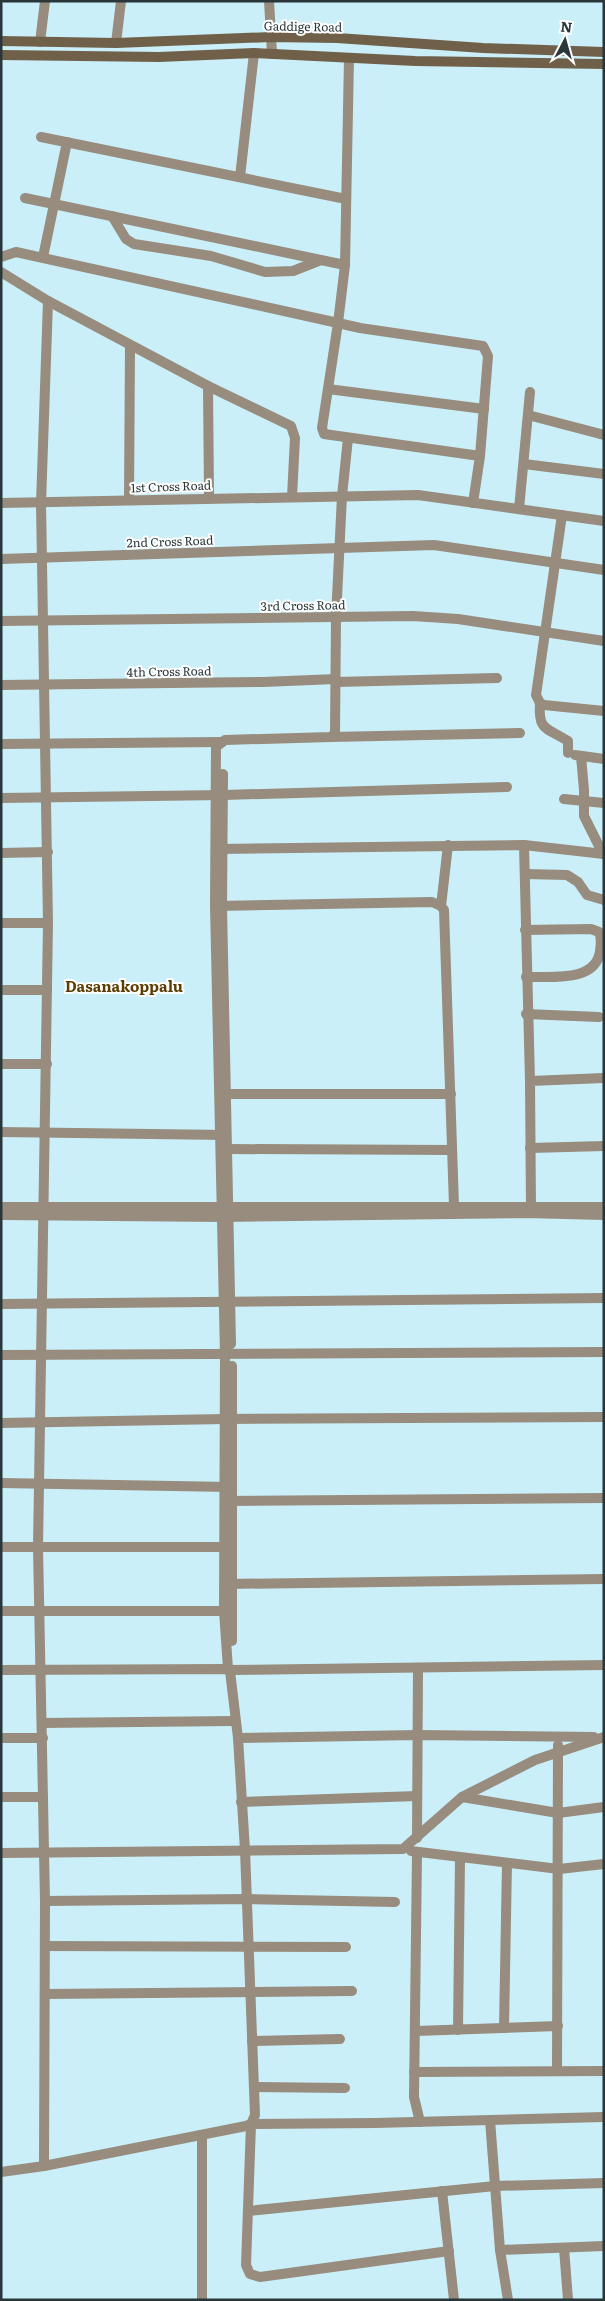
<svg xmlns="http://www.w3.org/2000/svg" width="605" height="2301" viewBox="0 0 605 2301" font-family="Literata,serif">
	<rect width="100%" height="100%" fill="#caeff8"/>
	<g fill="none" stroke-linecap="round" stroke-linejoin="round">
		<g stroke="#978c7d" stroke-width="10">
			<path d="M269,1l3,53"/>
			<path d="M40,42l5,-41"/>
			<path d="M116,43l5,-42"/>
			<path d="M41,137l305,62"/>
			<path d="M240,177l14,-124"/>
			<path d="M25,198l320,67"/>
			<path d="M112,216l14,23 8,5 77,12 54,16 28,-1 28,-11"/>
			<path d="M1,257l15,-5 322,71 7,-58 4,-207"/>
			<path d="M43,257l24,-115"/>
			<path d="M1,272l47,29 160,85 83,40 4,12 -3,59"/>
			<path d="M208,386l1,111"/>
			<path d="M328,389l156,20"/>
			<path d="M528,415l76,20"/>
			<path d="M524,464l80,10"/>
			<path d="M129,500l1,-155"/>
			<path d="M1,503l417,-8 186,26"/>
			<path d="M473,503l7,-47 -156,-22 -2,-6 16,-105 22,5 123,18 5,10 -8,100"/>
			<path d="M519,509l11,-117"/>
			<path d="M562,515l-26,180 4,8 4,2 60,6"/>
			<path d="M1,559l433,-14 170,25"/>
			<path d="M1,621l412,-5 45,3 146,22"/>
			<path d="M336,682l161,-4"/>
			<path d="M1,685l262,-3 73,-3"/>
			<path d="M540,703c-2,28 6,24 28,38v12"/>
			<path d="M331,737l189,-4"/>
			<path d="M1,744l219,-2"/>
			<path d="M575,755l29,4"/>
			<path d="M581,756l3,34v26l19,38"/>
			<path d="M223,774l-1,132 9,438"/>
			<path d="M1,798l223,-3 283,-8"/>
			<path d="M564,799l40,4"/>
			<path d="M524,845l6,236"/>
			<path d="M217,849l307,-4 80,9"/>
			<path d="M1,853l47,-1"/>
			<path d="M525,874l42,1 11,7 9,13 17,5"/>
			<path d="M217,906l215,-4 9,4 3,4 10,296"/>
			<path d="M441,906l7,-61"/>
			<path d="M1,923h47"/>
			<path d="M525,930l66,-1 8,3c3,6 2,12 1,19 -4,32 -50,25 -74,26"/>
			<path d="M1,990h46"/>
			<path d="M526,1014l73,3"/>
			<path d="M1,1064h46"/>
			<path d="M221,1094h230"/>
			<path d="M1,1132l225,3"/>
			<path d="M530,1148l74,-2"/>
			<path d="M227,1149l225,1"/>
			<path d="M1,1207h603"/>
			<path d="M531,1210l-1,-129 74,-3"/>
			<path d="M1,1215l222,2 303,-4 78,2"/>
			<path d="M1,1304l603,-6"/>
			<path d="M1,1355l603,-3"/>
			<path d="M232,1366v275"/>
			<path d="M1,1423l224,-4 379,-2"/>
			<path d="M1,1483l229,4"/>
			<path d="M225,1501l379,-3"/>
			<path d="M1,1547h227"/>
			<path d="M226,1584l378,-5"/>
			<path d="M1,1611h229"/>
			<path d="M228,1669l-4,-58 1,-256 -10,-449 1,-159 9,-7 106,-3 4,-4 1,-115 6,-122 6,-58"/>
			<path d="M229,1670l375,-5"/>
			<path d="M42,1723l192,-2"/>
			<path d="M1,1738h42"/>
			<path d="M238,1738l180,-3 176,2"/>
			<path d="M1,1797h42"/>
			<path d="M462,1797l96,16 46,-6"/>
			<path d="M241,1802l176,-6"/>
			<path d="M417,1838l1,-170"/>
			<path d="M411,1851l148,18 45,-5"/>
			<path d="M1,1853l402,-4 59,-52 73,-37 69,-23"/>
			<path d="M417,1853l-3,244 6,25"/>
			<path d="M45,1901l202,-2 148,3"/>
			<path d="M45,1946l301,1"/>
			<path d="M46,1994l306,-3"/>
			<path d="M504,2028l3,-165"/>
			<path d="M458,2030l2,-172"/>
			<path d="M416,2031l142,-5"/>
			<path d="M252,2041l88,-2"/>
			<path d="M557,2071l1,-326"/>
			<path d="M414,2072l190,-1"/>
			<path d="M254,2087l91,1"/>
			<path d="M490,2120l10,130 8,50"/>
			<path d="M202,2135v165"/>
			<path d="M44,2166l1,-265 -7,-354 10,-624 -7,-420 7,-202"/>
			<path d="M442,2191l12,109"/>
			<path d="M248,2211l247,-25 109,-3"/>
			<path d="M564,2248l4,52"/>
			<path d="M500,2250l104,-4"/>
			<path d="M449,2251l-189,26 -10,-3 -4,-9 5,-141 124,-1 229,-6"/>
		</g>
		<path stroke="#978c7d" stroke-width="10" d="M1,1670l226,-1 3,2 8,67 7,112 10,265 -4,9 -5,2 -202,40 -43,6"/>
		<g stroke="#70604a" stroke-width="10">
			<path d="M1,41l115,2 155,-6 66,1 146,10 121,4"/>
			<path d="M1,55l158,2 95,-4 161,8 189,3"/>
		</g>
	</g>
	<g text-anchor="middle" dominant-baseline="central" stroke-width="4" stroke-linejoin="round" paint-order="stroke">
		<g font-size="12" fill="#29373b" stroke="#fff">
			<text transform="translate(303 26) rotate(1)">Gaddige Road</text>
			<text transform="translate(171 486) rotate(-2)">1st Cross Road</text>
			<text transform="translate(170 541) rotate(-2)">2nd Cross Road</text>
			<text transform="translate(303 605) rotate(-1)">3rd Cross Road</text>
			<text transform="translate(169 671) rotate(-1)">4th Cross Road</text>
		</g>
		<g font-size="15" font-weight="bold" fill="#5b3c01" stroke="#fff">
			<text x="124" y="985">Dasanakoppalu</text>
		</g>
	</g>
	<rect width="605" height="2301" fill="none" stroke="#29373b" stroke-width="5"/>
	<g transform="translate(565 40) rotate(6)" stroke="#ffffff" stroke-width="4" paint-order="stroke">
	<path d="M0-4L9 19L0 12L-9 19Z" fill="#29373b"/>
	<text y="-8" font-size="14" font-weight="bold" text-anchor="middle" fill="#29373b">N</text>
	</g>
</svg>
